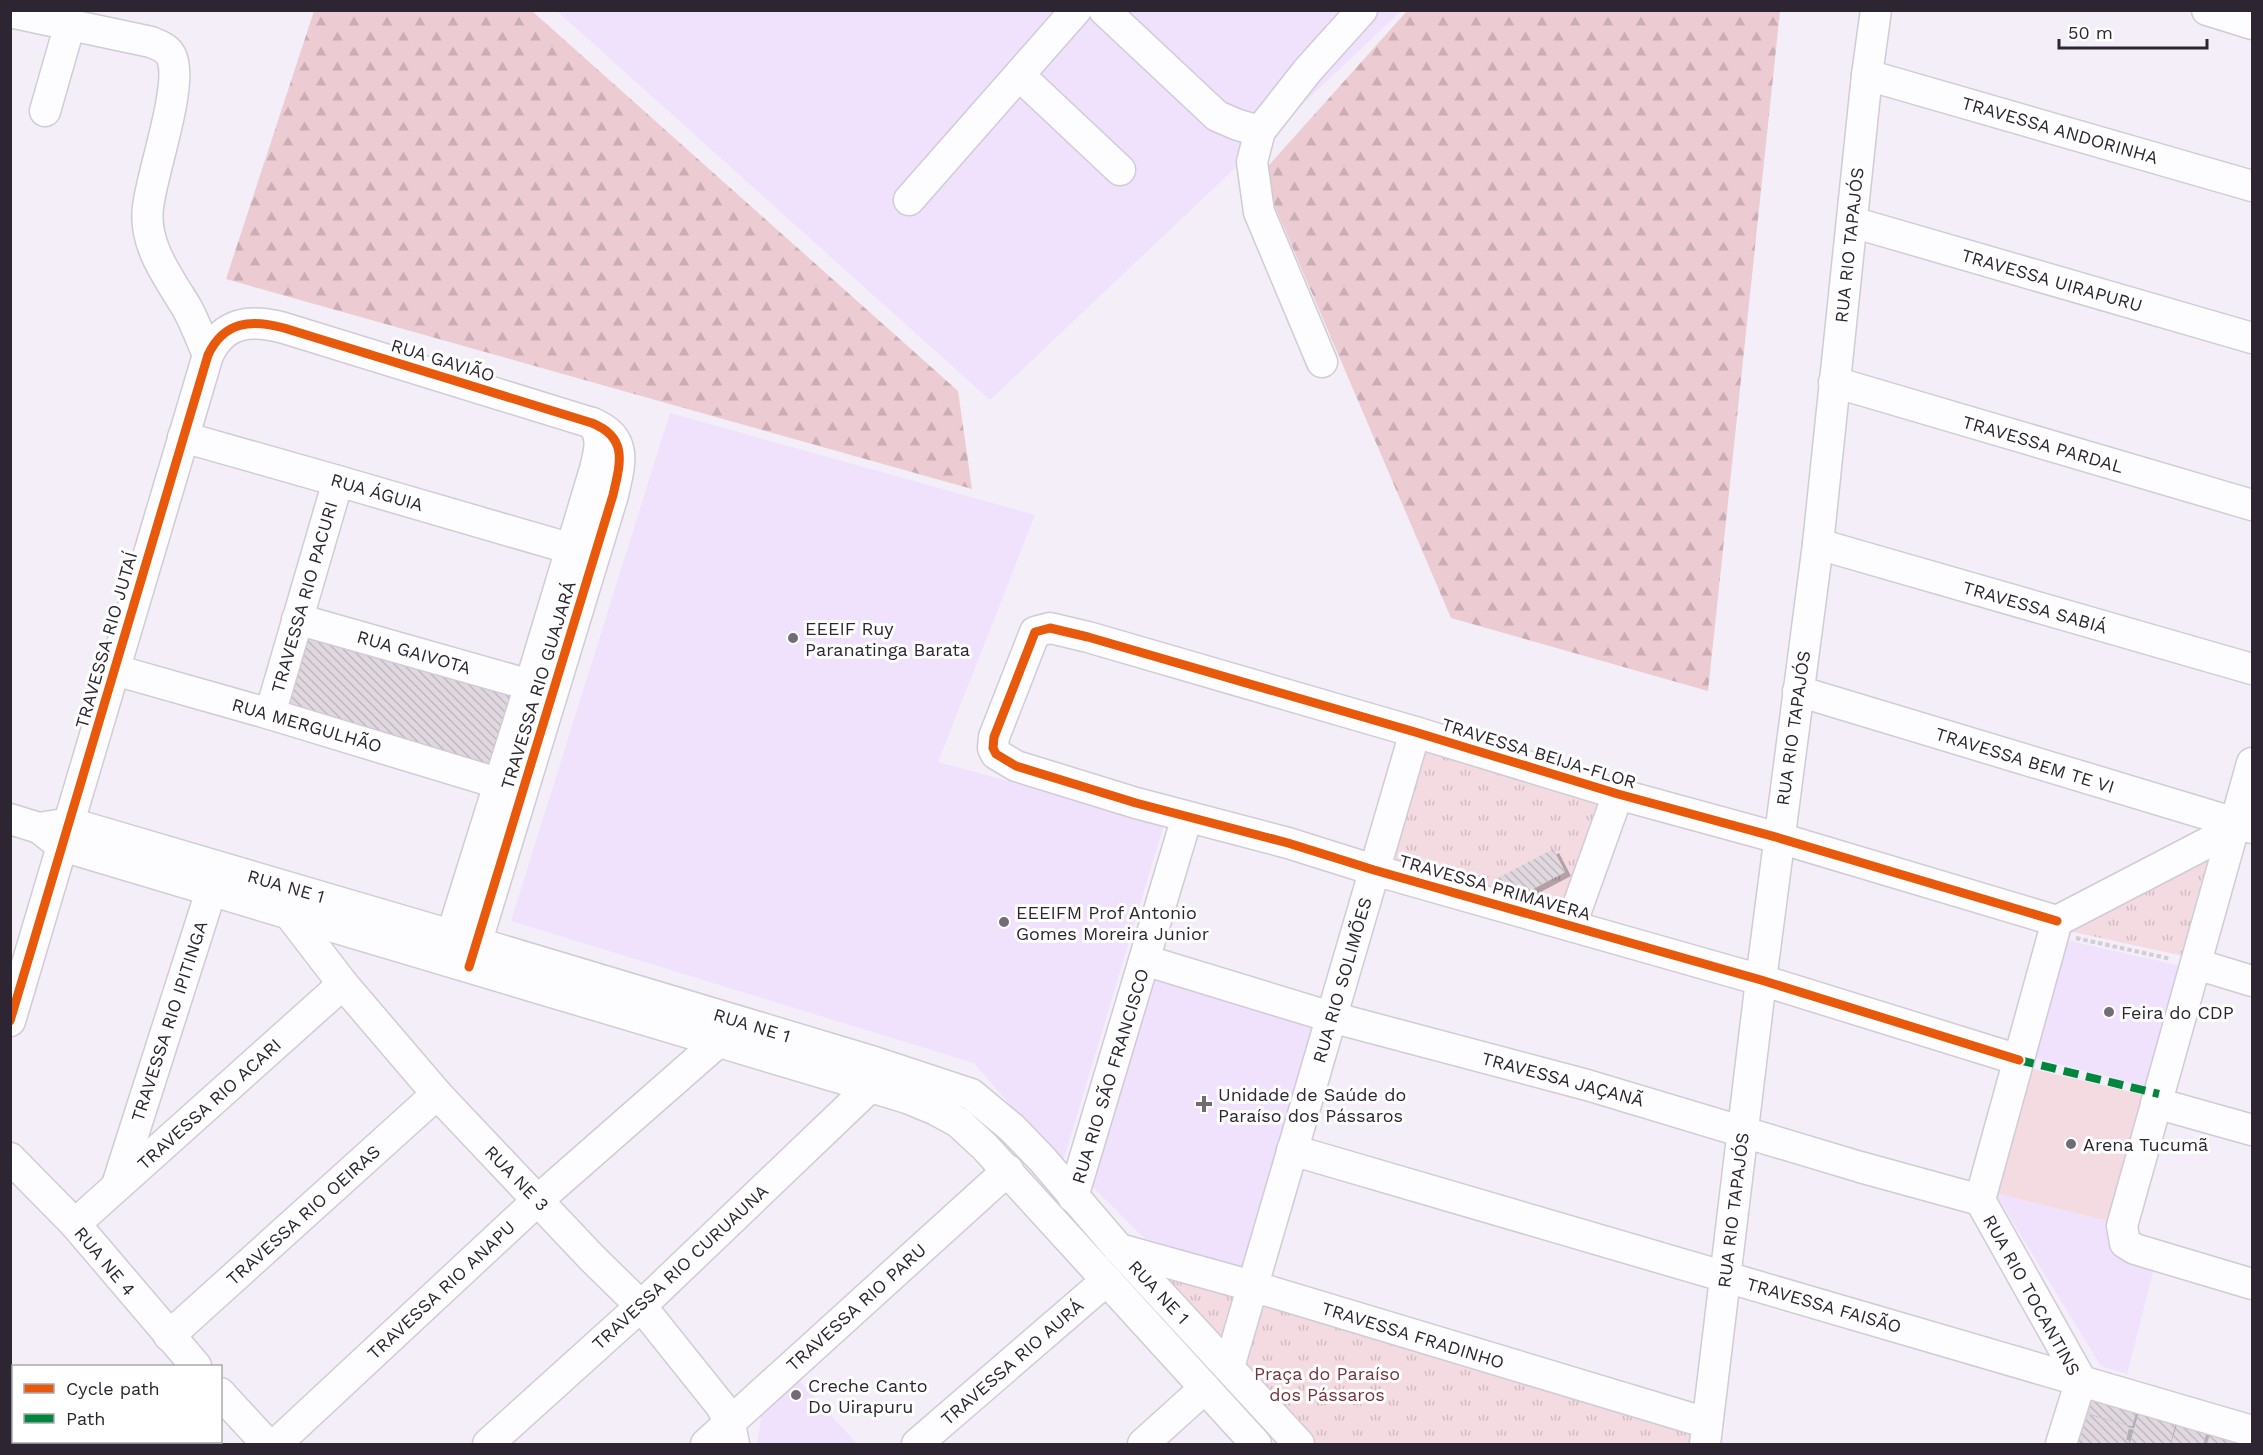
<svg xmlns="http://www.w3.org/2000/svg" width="2263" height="1455" viewBox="0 0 2263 1455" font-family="'Work Sans',sans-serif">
	<defs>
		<pattern id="forest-firs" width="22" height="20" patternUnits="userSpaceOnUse" patternTransform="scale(1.5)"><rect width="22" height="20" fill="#eccbd2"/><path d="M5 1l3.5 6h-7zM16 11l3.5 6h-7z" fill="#cbaeb5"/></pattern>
		<pattern id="park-tufts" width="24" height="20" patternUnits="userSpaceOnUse" patternTransform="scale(1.5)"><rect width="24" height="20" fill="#f4dbe1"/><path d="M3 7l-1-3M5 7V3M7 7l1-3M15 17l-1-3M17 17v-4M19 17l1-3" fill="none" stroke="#d2bcc2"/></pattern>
		<pattern id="building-back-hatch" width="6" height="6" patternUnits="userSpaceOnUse" patternTransform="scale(1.5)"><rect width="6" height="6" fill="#e0d7df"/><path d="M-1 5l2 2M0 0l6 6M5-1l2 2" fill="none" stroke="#c0b8c0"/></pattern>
		<filter id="shadow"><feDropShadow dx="6" dy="4" stdDeviation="0" flood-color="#0004"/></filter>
	</defs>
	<rect width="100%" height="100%" fill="#f3eef8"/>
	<g fill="#f0e1fc">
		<path d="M557,11h844l-411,389z"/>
		<path d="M670,413l365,102 -97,247 226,62 -102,341 -88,-102 -463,-142z"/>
		<path d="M2065,940l121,27 -34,121 -120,-31z"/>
		<path d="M1150,978l166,45 -69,246 -103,-31 -52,-52z"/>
		<path d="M1995,1193l117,29 43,42 -28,110 -26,-8z"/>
		<path d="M797,1378l60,66h-100l5,-31z"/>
	</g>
	<g fill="url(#forest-firs)">
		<path d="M314,11h218l426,380 14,98 -746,-210z"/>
		<path d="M1407,11h373l-72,680 -257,-73 -190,-444z"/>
	</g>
	<g fill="url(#park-tufts)">
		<path d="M1412,732l198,62 -52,135 -185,-55z"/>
		<path d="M2215,851l-27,106 -119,-26z"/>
		<path d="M1143,1265l554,161 -2,18h-398z"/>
	</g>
	<path fill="#f4dbe1" d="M2029,1068l119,28 -36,126 -117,-29z"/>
	<g fill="url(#building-back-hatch)" filter="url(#shadow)">
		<path d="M310,630l211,59 -23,82 -212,-67z"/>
		<path d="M1553,849l12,23 -55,29 -12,-23z"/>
		<path d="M2090,1387l49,14 -7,25 -49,-14z"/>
		<path d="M2141,1406l36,11 -7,27h-40z"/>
		<path d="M2082,1413l47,13 -3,14 3,1 -1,3h-54z"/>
		<path d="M2178,1423l29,7 -4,14h-32z"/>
		<path d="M2211,1433l32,8 -1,3h-35z"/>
	</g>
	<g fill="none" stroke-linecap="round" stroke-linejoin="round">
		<g stroke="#d1cbd6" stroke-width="33">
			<g id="minor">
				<path d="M1104,10l113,106 21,9 22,6"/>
				<path d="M2207,10l45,14"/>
				<path d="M10,12l141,30c9,4 17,6 21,16 11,29 -20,114 -24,149 -5,38 21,71 39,101 8,15 14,31 21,47"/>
				<path d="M1019,75l101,95"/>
				<path d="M1867,75l385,111"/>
				<path d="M45,111l25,-87"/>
				<path d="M909,200l167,-190"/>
				<path d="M1852,222l400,116"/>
				<path d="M1322,362l-63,-150 -7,-50 8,-31 48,-61 54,-60"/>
				<path d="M1834,382l418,123"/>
				<path d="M183,437l155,44 251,73"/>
				<path d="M1818,544l434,125"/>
				<path d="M297,619l233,66"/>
				<path d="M115,670l155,44 247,75"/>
				<path d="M1798,691l454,137"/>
				<path d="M270,714l68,-233"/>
				<path d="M2252,763l-130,463 3,17 10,6 117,35"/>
				<path d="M10,819l29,9 23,18 808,241 37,11 29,12 22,12 27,25 271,297"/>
				<path d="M39,828l31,-5 381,112 417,125 103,34 41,34 30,31 77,90 180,195"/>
				<path d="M290,915l53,69 94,110 155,164 49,48 80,100 9,17 4,21"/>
				<path d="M1571,925l47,-131"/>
				<path d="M446,953l84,-268 65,-216c4,-17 9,-31 -3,-46"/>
				<path d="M1144,960l187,57 256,68 273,82 120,33"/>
				<path d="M2196,964l56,17"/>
				<path d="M10,1021l198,-666c16,-34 43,-36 76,-27l308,95c37,15 28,41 21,72l-144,472"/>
				<path d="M2019,1060l-258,-80 -387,-110 -86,-27 -152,-40 -120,-37 -20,-12 -3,-6 1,-11 41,-105 15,-4 38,9 327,95 203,62 161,44 278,83"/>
				<path d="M2156,1103l96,27"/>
				<path d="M1292,1150l960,281"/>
				<path d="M10,1158l65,66 121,142"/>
				<path d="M117,1185l94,-294"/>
				<path d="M1073,1197l114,-380"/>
				<path d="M75,1224l268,-240"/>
				<path d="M1119,1249l133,37 455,137"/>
				<path d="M169,1336l268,-242"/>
				<path d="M1229,1367l186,-635"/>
				<path d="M220,1393l47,51"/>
				<path d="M276,1444l262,-244 179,-157"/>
				<path d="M488,1444l153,-138 229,-219"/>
				<path d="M706,1444l302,-274"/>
				<path d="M917,1444l190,-164"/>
				<path d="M1143,1444l62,-56"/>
				<path d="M1705,1444l56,-464 57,-436 49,-469 9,-65"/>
				<path d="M2061,1444l20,-64 -101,-180 77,-279 177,-92"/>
			</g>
		</g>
		<path stroke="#d1cdd2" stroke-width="4" stroke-dasharray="4.5 3" stroke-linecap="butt" d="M2076,938l95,21"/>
		<use href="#minor" stroke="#fdfcfe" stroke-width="30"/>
		<path stroke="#00873e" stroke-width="8" stroke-dasharray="15 8" stroke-linecap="butt" d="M2019,1060l140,34"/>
		<g stroke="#fff" stroke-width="13">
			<g id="cycleway">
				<path d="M10,1021l198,-666c16,-34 43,-36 76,-27l308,95c37,15 28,41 21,72l-144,472"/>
				<path d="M2019,1060l-258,-80 -387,-110 -86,-27 -152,-40 -120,-37 -20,-12 -3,-6 1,-11 41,-105 15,-4 38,9 327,95 203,62 161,44 278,83"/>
			</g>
		</g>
		<use href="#cycleway" stroke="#e8590c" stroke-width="9"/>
	</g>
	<g fill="#726c77" stroke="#fff" stroke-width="2">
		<circle cx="793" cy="638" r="6"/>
		<circle cx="1004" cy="922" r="6"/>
		<circle cx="2109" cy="1012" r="6"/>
		<path d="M1201 1095h6v6h6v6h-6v6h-6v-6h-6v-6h6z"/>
		<circle cx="2071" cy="1144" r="6"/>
		<circle cx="796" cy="1395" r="6"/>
	</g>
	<g text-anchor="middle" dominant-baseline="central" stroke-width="6" stroke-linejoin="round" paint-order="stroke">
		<g font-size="18" fill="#2d2632" stroke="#fff">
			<text transform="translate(2060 130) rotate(16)">TRAVESSA ANDORINHA</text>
			<text transform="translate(1849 245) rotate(-84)">RUA RIO TAPAJÓS</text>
			<text transform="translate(2052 280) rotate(16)">TRAVESSA UIRAPURU</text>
			<text transform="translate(443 360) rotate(17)">RUA GAVIÃO</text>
			<text transform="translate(2043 444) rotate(16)">TRAVESSA PARDAL</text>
			<text transform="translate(377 492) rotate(16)">RUA ÁGUIA</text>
			<text transform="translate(304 597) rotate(-74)">TRAVESSA RIO PACURI</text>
			<text transform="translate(2035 607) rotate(16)">TRAVESSA SABIÁ</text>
			<text transform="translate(106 640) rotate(-74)">TRAVESSA RIO JUTAÍ</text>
			<text transform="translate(414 652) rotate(16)">RUA GAIVOTA</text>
			<text transform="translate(538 685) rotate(-73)">TRAVESSA RIO GUAJARÁ</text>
			<text transform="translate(307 725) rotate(16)">RUA MERGULHÃO</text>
			<text transform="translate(1793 728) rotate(-82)">RUA RIO TAPAJÓS</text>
			<text transform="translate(1539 753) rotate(17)">TRAVESSA BEIJA-FLOR</text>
			<text transform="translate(2025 760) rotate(17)">TRAVESSA BEM TE VI</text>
			<text transform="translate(286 886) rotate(16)">RUA NE 1</text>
			<text transform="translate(1495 887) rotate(16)">TRAVESSA PRIMAVERA</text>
			<text transform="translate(1342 980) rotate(-74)">RUA RIO SOLIMÕES</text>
			<text transform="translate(169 1021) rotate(-72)">TRAVESSA RIO IPITINGA</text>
			<text transform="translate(752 1025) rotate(17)">RUA NE 1</text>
			<text transform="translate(1110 1076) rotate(-73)">RUA RIO SÃO FRANCISCO</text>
			<text transform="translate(1563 1079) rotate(15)">TRAVESSA JAÇANÃ</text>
			<text transform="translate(209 1104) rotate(-42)">TRAVESSA RIO ACARI</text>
			<text transform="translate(517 1178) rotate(46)">RUA NE 3</text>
			<text transform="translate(1733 1210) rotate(-83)">RUA RIO TAPAJÓS</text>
			<text transform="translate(303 1215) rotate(-42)">TRAVESSA RIO OEIRAS</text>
			<text transform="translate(105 1261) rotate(50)">RUA NE 4</text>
			<text transform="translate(680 1267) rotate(-43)">TRAVESSA RIO CURUAUNA</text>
			<text transform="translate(441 1290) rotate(-43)">TRAVESSA RIO ANAPU</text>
			<text transform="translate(1159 1292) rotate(47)">RUA NE 1</text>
			<text transform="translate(2032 1295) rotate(61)">RUA RIO TOCANTINS</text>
			<text transform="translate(1824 1305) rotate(16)">TRAVESSA FAISÃO</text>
			<text transform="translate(856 1307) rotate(-42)">TRAVESSA RIO PARU</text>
			<text transform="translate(1413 1335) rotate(17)">TRAVESSA FRADINHO</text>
			<text transform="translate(1012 1362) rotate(-41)">TRAVESSA RIO AURÁ</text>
		</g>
		<g font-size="18" fill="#2d2632" stroke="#fff" text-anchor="start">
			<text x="805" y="628">EEEIF Ruy<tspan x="805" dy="21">Paranatinga Barata</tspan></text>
			<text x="1016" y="912">EEEIFM Prof Antonio<tspan x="1016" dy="21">Gomes Moreira Junior</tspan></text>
			<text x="2121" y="1012">Feira do CDP</text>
			<text x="1218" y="1094">Unidade de Saúde do<tspan x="1218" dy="21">Paraíso dos Pássaros</tspan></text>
			<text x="2083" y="1144">Arena Tucumã</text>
			<text x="808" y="1385">Creche Canto<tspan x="808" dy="21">Do Uirapuru</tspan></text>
		</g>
		<g font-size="18" fill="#77333d" stroke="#fff">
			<text x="1327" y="1373">Praça do Paraíso<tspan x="1327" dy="21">dos Pássaros</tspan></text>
		</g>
	</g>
	<rect width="2263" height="1455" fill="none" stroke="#2d2632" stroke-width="24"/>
	<rect x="12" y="1365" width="210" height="78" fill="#ffffff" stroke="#aba8ad" stroke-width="1.5"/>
	<rect x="24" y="1384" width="30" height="9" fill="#e8590c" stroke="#aba8ad" stroke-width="1.5"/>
	<text x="66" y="1395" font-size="18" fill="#2d2632">Cycle path</text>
	<rect x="24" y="1414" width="30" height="9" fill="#00873e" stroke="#aba8ad" stroke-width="1.5"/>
	<text x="66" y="1425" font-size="18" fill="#2d2632">Path</text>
	<path d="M2059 39v9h148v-9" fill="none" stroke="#2d2632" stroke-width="3"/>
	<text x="2068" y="39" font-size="18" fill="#2d2632" stroke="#ffffff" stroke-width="4.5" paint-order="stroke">50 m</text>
</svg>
